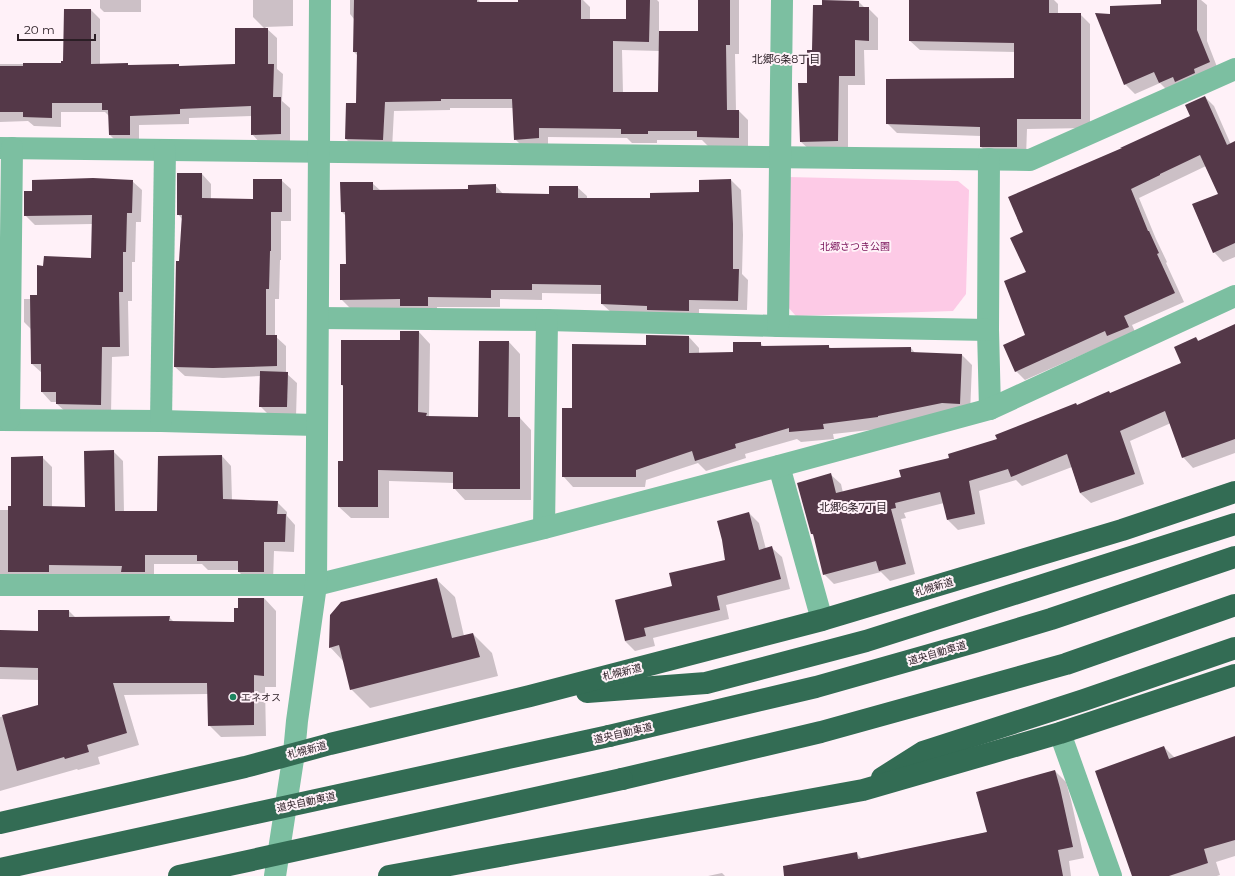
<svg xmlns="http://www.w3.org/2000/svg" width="1235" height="876" viewBox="0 0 1235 876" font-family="Montserrat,'Noto Sans JP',sans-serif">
	<rect width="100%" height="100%" fill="#fff1f8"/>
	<path fill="#fdcae6" d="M788,177l170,4 11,9 -3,104 -13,17 -157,5 -9,-10z"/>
	<g fill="#0003" fill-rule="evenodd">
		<path d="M100,0h41v12h-37l-4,-4z"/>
		<path d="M253,0h40v26l-28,1 12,11v31l6,5 -1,27 8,7v36h-29l-9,-10v-18l-63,2v6l-50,1v19h-20l-9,-9 -1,-19 -4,-4h-44v15l-27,-1 -6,-5 -28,1v-58h62l2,-2 27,-52 9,9v46l29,1 49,-1 3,2 55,-2 29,-36 -12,-12z"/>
		<path d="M350,0h128l3,3h38v-3h64l7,7v13h37v-20h30l2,2v30h40v-32h40v54h-4l1,57h3l9,9v27l-40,-1 -6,-6h-45v3h-25l-5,-5 -79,-1v11l-23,1 -10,-10 -1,-31h-64v2l-56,1 -2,38h-36l-10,-10 1,-35h10l1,-48 -4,-4v-33l-4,-5zM622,50l38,1 -1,42h-36z"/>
		<path d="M910,0h144l4,4v10h22l10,10v104l-63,1 -1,28 -35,-1 -10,-9v-11l-84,-3 -10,-10 128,-44v-27l-95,-2 -10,-9z"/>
		<path d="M1162,0h39l6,5v36l12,31 -50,20 -9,-9 -25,11 -10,-10 -14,-69 51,-10z"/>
		<path d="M859,2l6,6h3l10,10v32h-14l1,35h-17v65l-37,1 -10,-9 12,-91z"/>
		<path d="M1205,97l9,9 21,48v103l-12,5 -9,-10 7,-59 -15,-27 -67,32 17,41 11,23 -1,1 18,39 -52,23 5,11 -24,5 -88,39 -9,-9 11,-36v-63l-2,-40 97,-83 69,-32z"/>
		<path d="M202,174l9,10v16h43l27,-20 10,9v32h-10v39h-1l-1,39h-4v37l11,10v27l11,10 -1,34 -26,-1 -10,-10 1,-30 -38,2 -38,-2 -10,-9 7,-148 -4,-5z"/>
		<path d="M731,180l10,10 2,45 -1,39 6,6 -1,30 -48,-1v12l-87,-8 -10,-9v-10l-60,-1v7l-42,-1v8h-63v9l-86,-7 -10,-10 6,-34 -1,-49 -4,-4 30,-29 9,8 88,-1 26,-5 9,10h46l27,-8 10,9v3h65l48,-6z"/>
		<path d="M132,181l10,9 -1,32h-5l-1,40h-3v39h-4l1,55 -17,1 -1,58 -44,-2 -10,-9v-2h-6l-9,-10v-19l-10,-9 -1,-35 -7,-7v-23h7l7,-3 6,-29 48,-8v-35l-57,1 -10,-10z"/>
		<path d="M1235,325v128l-42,15 -10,-11 -12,-34 -41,18 14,43 -53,19 -11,-10 -8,-26 -50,19 -6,-6 -37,11 6,33 -27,6 -11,-11 -3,-16 -40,10 2,5 -5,1 14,55 -25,7 -9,-9 -47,12 -10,-10 -10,-38 -2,-2 18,-60 11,10 2,9 59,-15 96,-38 78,-36 2,2 33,-12 71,-31 14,-25 3,3z"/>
		<path d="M419,332l11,12 -1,73 50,1 30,-76 11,12v64l11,12v70h-66l-11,-12v-5l-65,-2v37h-38l-12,-11 5,-45v-74l-2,-3 59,-44z"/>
		<path d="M689,337l10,11v6l35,-1 26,-10 3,3h65l4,3 79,-1 4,5 47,2 10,10 -2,49 -82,14 -55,6 1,5 -33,3 -4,-3 -52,15 1,4 -40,13 -8,-8 -52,17 -1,7h-72l-10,-11 10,-67 74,-63z"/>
		<path d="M113,451l10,10 1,51h34l64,-56 9,10 1,34 45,2 10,10v4l8,9 -1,27 -20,-1 -1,31h-24l-10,-10v-2h-31l-6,-6h-48v18l-28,-7 -68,-1v8l-58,2v-74h9l3,-3 30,-50 10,10v40l34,1z"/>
		<path d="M749,513l10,10 7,26 6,-1 10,9 8,32 -64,16 3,14 -76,19 2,8 -20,5 -10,-10 49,-54 52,-26 -3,-21z"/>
		<path d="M436,579l19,18 9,39 9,-2 19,19 6,23 -128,32 -19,-19 -7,-27 -14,-15z"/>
		<path d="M264,598l12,13v76h-11l1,49 -45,1 -12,-12 -1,-31 -84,1 15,50 -41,12 2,7 -22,6 -1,-1 -77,22v-74l39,-11v-26l-39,-1v-48l39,1 30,-21 7,7 93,-1 5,5 61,1z"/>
		<path d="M1235,737v119l-19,6 4,13 -3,1h-84l31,-129 11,11z"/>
		<path d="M1055,771l11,11 5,18 13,58 -15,3 2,15h-284l69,-23 6,6 126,-27z"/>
		<path d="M722,873l3,3h-17z"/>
	</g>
	<g fill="#543848">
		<path d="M354,0h123v2h41v-2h63v19h45v-19h24l-1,42 -36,-1v51h45l1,-61h39v-31h32v45h-4l1,65h12v28l-42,-1v-6h-49v3h-27v-5l-82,-1v10l-25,2 -2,-41h-71v2l-56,1 -2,38 -38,-1 1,-36h10l1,-51h-4z"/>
		<path d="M822,0l37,1v6h10v34l-14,-1v36h-16l-1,65 -38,1 -2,-59h9v-33h5l1,-45h9z"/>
		<path d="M909,0h140v13h32v106h-64v28h-37v-20l-94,-3v-45l128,-1v-35l-105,-2z"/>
		<path d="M1161,0h36v30l13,32 -16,7 1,4 -20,9 -2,-5 -14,6 -5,-11 -30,13 -29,-72 15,1v-8l51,-2z"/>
		<path d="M64,9h27v55l37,-1v2l51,-1v2l56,-2v-36h33v36h6l-1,33h8v37l-30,1v-29l-71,3v5l-50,2v19h-21l-1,-25h-6v-7h-50v15l-29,-1v-5h-23v-46h23v-3h38v-2h2z"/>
		<path d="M1205,96l22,49 8,-4v102l-22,10 -21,-49 26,-10 -18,-39 -40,19v1l-29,14 17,42h1l10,22 -2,1 18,39 -51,23 5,11 -22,9 -2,-5 -90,41 -12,-27 22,-10 -21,-54 22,-9 -16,-34 13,-6 -15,-35 114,-49h-2l70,-32 -5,-11z"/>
		<path d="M177,173h25v25l51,1v-20h29v33h-11v39h-1l-1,38h-3v46h11v31l-64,2 -39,-1 2,-106h3l3,-46h-5z"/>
		<path d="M93,178l40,2 -1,33h-5l-1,39h-3v40h-4l1,55h-18l-1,58 -45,-1v-12h-15v-28h-10l-1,-69h7v-30l6,1 1,-10 47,2 1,-43 -68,1v-25h8v-11z"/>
		<path d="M731,179l2,45v45h6l-1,32 -49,-1v11l-42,-1v-4l-46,-2v-19l-69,-1v6h-41v8l-63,-1v9h-28v-7l-60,1v-36h6l-1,-52h-4l-1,-30h33v8l95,-1v-4l28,-1v9l53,1v-8h29v12h72v-5l49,-1v-12z"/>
		<path d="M1235,324v115l-53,19 -17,-47 -45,20 15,43 -55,19 -13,-39 -56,23 -3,-8 -39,12 6,33 -28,6 -7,-28 -45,11 1,5 -5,1 15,55 -27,7 -3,-10 -53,14 -10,-41h-2l-14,-51 34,-10 5,20 65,-16 -2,-7 50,-12 -1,-4 49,-15 -2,-4 81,-32 1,2 32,-14 1,2 71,-30 -7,-16 22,-10 2,4z"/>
		<path d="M400,331h19l-1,81 9,1 -1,3 52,1 1,-76h30l-1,76h12v72h-67v-17l-75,-2v37h-40v-46h5v-76h-2v-45h59z"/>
		<path d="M646,335l43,1v17l44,-1v-10h28v4l68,-1v3l82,-1v5l51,2 -2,50 -18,-1 -64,13v1l-55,7 1,5 -35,3v-4l-54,16 1,4 -41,13 -3,-10 -56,19v7h-74v-69h10v-64l74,1z"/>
		<path d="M260,371l28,1 -1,35h-28z"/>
		<path d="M114,450l1,61h42l1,-55 64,-1 1,44 55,2 -1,13h9l-1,28h-21v30h-26v-11h-41v-6h-52v17h-24l1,-6 -73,-1v7h-41v-66h3v-49l32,-1v50l42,1 -1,-56z"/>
		<path d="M749,512l10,38 13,-4 9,33 -64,17 3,14 -76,18 2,8 -21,5 -10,-41 57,-14 -3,-13 56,-13 -3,-20 -5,-19z"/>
		<path d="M437,578l15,60 21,-5 7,24 -130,33 -11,-45 -10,3 1,-33 11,-13z"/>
		<path d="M238,598h26v78l-10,-1v50l-46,1 -1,-43h-94l14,50 -40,12 2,7 -24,7 -1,-2 -47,14 -15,-56 36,-10v-37l-38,-1v-37l38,1v-21h31v7l101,-1 -1,5 65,1v-14h4z"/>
		<path d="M1235,736v104l-31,9 4,14 -39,13h-37l-37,-105 69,-25 5,13z"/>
		<path d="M1055,770l5,18 13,59 -15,3 5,26h-279l-1,-10 74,-14 1,7 129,-27 -11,-40z"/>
	</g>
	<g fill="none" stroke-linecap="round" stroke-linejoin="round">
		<g stroke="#7cbfa1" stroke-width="22">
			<path d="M0,148l1030,12 205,-91"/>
			<path d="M989,159l-1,171 2,79"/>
			<path d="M318,318l229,2 231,6 210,4"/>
			<path d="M778,326l4,-326"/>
			<path d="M0,420l161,1 156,4"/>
			<path d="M9,420l3,-272"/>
			<path d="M161,421l4,-271"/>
			<path d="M779,466l43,154"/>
			<path d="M544,528l3,-208"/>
			<path d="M0,585h316l228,-57 235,-62 211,-57 245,-113"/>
			<path d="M1060,733l51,143"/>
			<path d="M275,876l19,-123 3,-32 19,-136 4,-585"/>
		</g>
		<g stroke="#336c54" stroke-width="22">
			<path d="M587,692l119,-9 160,-42 369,-117"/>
			<path d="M609,736l207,-49 159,-45 76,-23 184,-62"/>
			<path d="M882,778l41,-26 161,-52 151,-52"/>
			<path d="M622,779l199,-47 245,-68 169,-59"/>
			<path d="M0,823l245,-56 85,-23 200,-48 292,-76 300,-90 113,-38"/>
			<path d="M389,876l474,-86 197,-57 175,-58"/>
		</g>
		<g stroke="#336c54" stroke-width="22">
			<path d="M0,869l609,-133"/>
			<path d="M179,876l443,-97"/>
		</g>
	</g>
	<circle fill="#1c845f" stroke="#fff1f8" stroke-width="1.5" cx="233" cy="697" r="4"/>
	<g text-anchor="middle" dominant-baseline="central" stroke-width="4" stroke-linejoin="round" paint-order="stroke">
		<g font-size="10" fill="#781158" stroke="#fff1f8">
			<text x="855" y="246">北郷さつき公園</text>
		</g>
		<g font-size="10" fill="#2b1e25" stroke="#fff1f8">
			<text transform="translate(934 587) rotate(-17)">札幌新道</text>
			<text transform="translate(937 653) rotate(-16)">道央自動車道</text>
			<text transform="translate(622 672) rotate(-14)">札幌新道</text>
			<text transform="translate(623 733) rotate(-13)">道央自動車道</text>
			<text transform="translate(307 750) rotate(-15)">札幌新道</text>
			<text transform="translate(306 802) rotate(-12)">道央自動車道</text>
		</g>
		<g font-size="10" fill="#2b1e25" stroke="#fff1f8" text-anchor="start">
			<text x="241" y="697">エネオス</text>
		</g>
		<g font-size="11" fill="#2b1e25" stroke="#fff1f8">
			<text x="786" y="59">北郷6条8丁目</text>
			<text x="853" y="507">北郷6条7丁目</text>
		</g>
	</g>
	<path d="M18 34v6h77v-6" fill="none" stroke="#2b1e25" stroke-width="2"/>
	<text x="24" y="34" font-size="12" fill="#2b1e25" stroke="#fff1f8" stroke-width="3" paint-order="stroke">20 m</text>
</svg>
